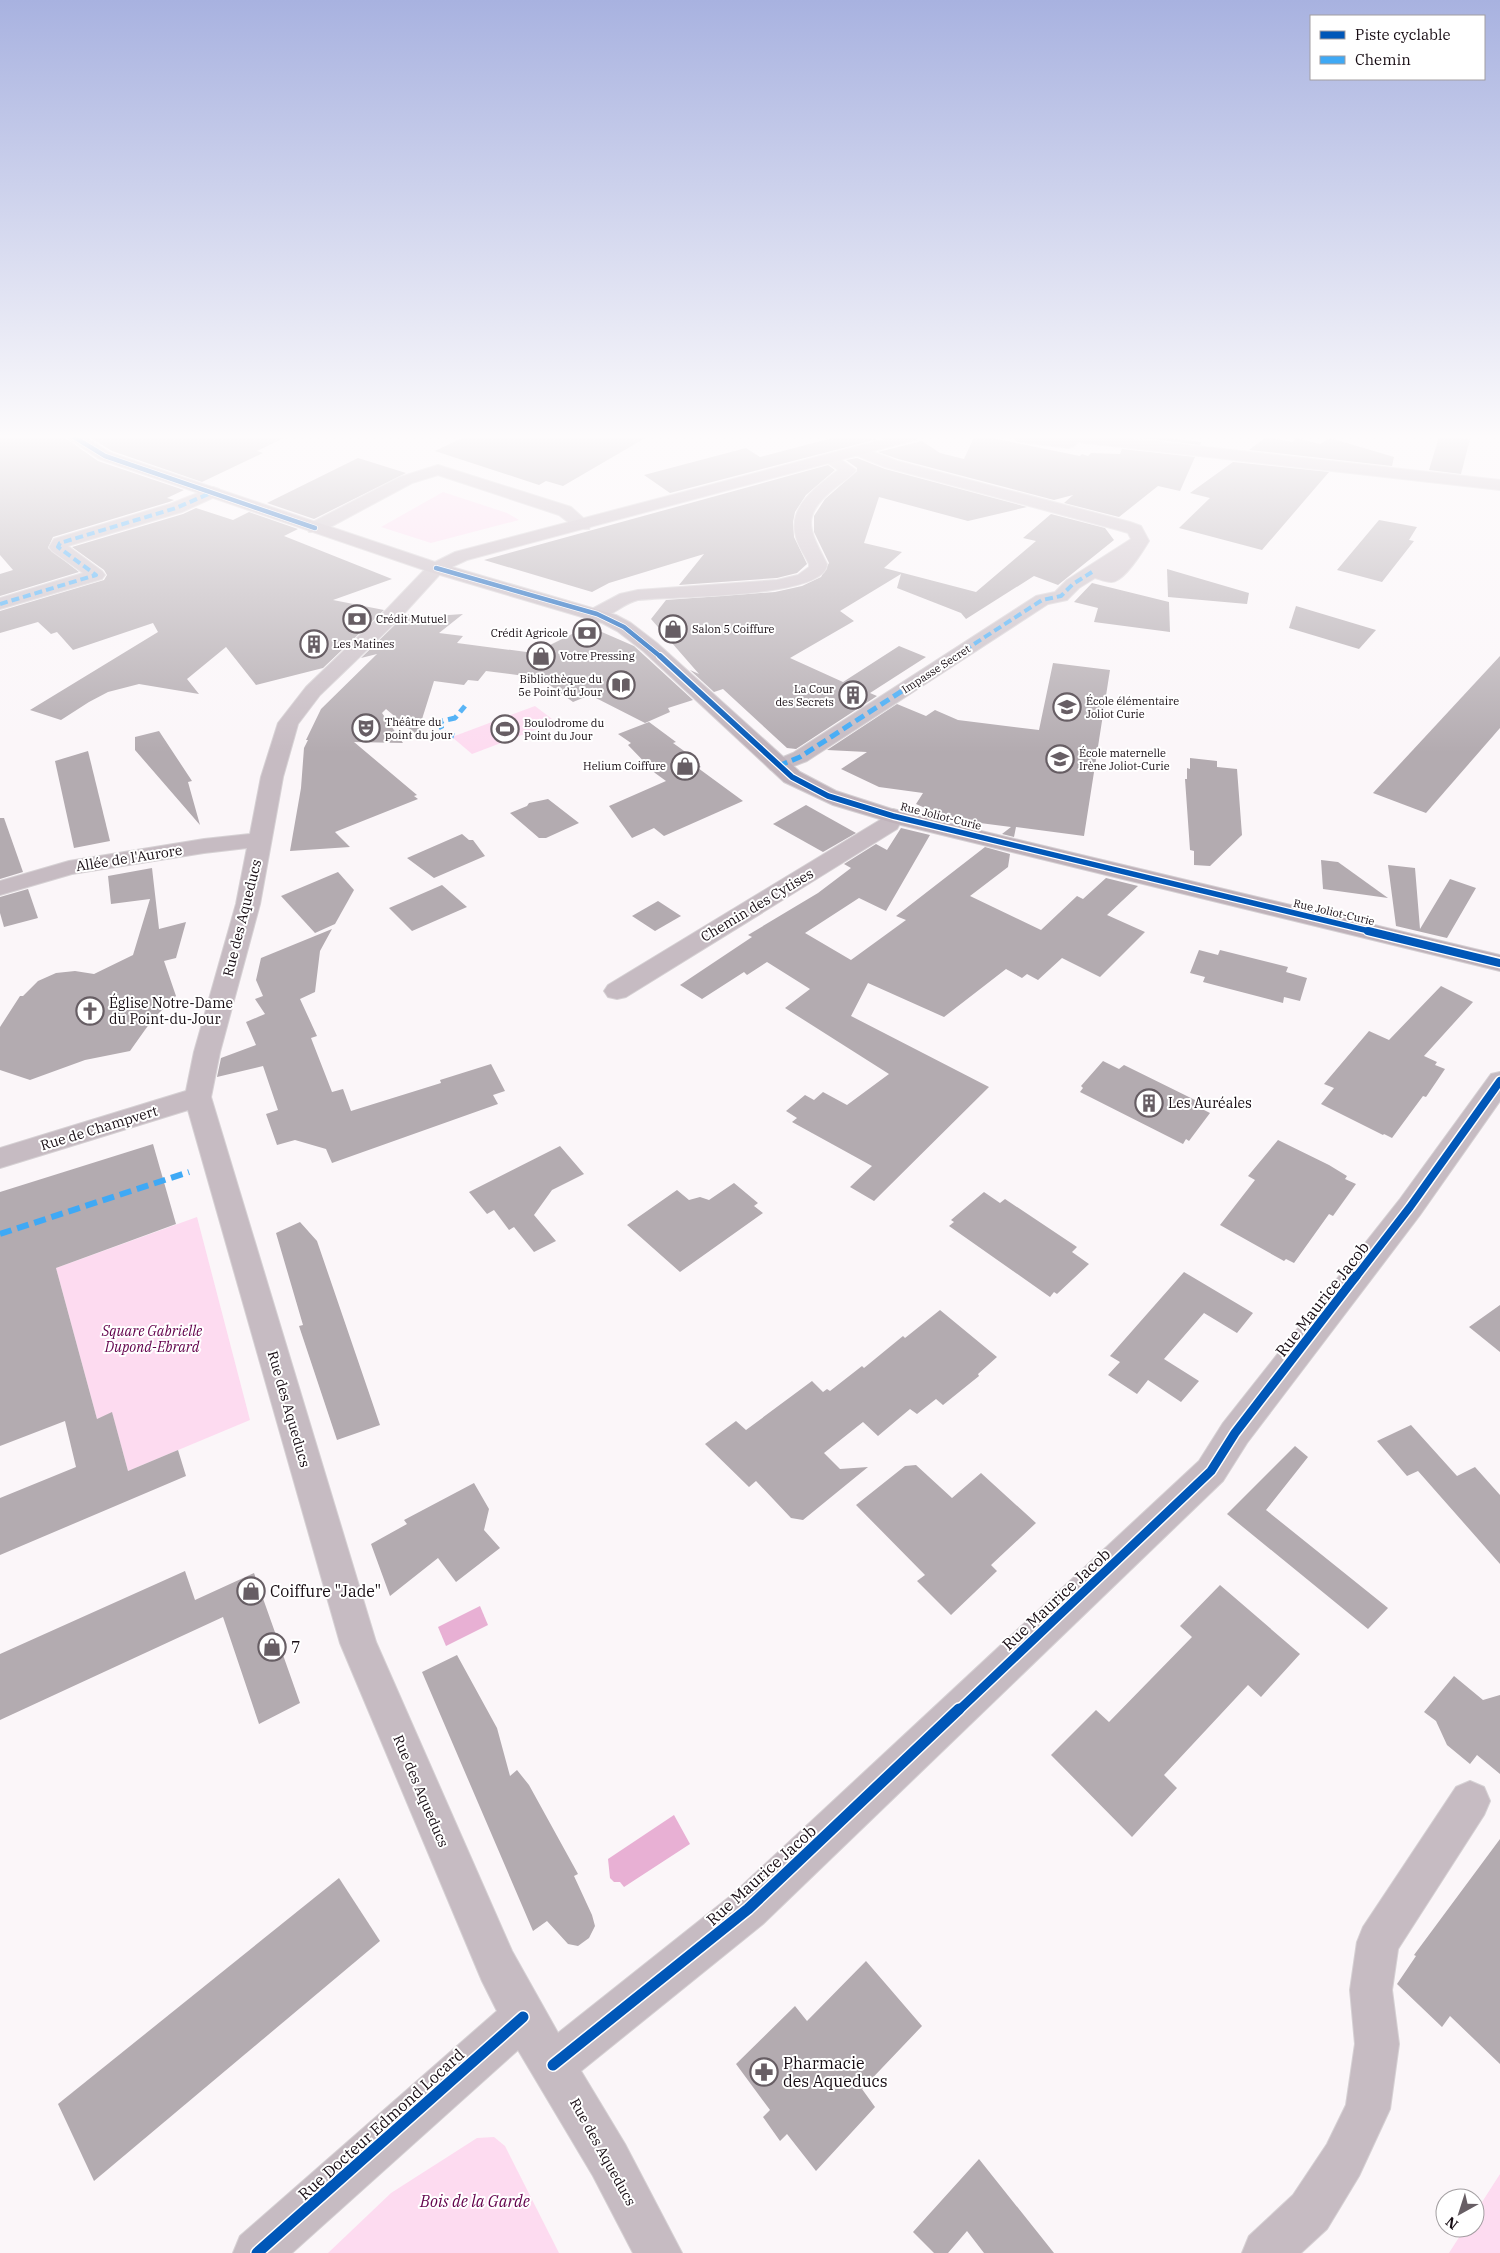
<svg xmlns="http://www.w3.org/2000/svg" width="1500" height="2253" viewBox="0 0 1500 2253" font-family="'IBM Plex Serif',serif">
	<rect width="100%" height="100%" fill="#fbf6f9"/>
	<g fill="#fddbf0">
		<path d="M443,492l64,21 12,7 -88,23 -50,-16z"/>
		<path d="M535,706l21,16 -84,32 -20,-17z"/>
		<path d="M197,1217l53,203 -122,51 -16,-58 -15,6 -41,-151z"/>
		<path d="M494,2137l11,9 54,107h-231l63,-60 86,-55z"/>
		<path d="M1500,2174v79h-51l16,-25h10v-15z"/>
	</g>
	<g fill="#e8b0d4">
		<path d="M480,1606l8,19 -42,21 -8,-19z"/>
		<path d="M674,1815l16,29 -66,43 -4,-5h-6l-4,-4 -2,-19z"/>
	</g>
	<g fill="#b3abb0">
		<path d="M0,437h64l34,24 86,29 -17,8 7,2 -5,2 -116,35 -5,11 31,24 -79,24v-22l13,-4 -13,-15z"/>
		<path d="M89,437h197l-29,14 6,2 -61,29 -90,-31z"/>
		<path d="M464,437h183l-84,49 -17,-5 -7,4 -104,-34z"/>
		<path d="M836,437l42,2 -208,54 -26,-18 102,-27 14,9z"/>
		<path d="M974,437h13l93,19 2,-2 6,2 3,-3 29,1 2,-5 73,8 -15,34 -22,-5 -39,31 -55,-14 9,-8 -19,5 -156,-41 -20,-7 44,-11 18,12 24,6z"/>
		<path d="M1134,437h27l40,5 -1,3z"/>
		<path d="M1266,437l26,5 5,-4 23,6 10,-6 64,19 -2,9 -143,-16z"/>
		<path d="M1439,437l31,2 -9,35 -32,-4z"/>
		<path d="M358,458l48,15 -92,46 -47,-16z"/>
		<path d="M857,458l28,11 142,38 -59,14 -89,-24 -15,46 38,9 -18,16 92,24 60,-51 -13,-3 28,-24 54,14 9,12 -56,45 -24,-9 -68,43 -5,-6 -64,-25 4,-14 -61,37 14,10 -64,37 53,24 56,-36 27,11 -56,36 7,3 -81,53 -9,-1 -64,-59 -9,3 -24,-22 9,4 -48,-55 15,-19 109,-8 27,-6 19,-9 8,-14 -15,-31v-16l11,-17 32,-28v-3l-11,-8z"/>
		<path d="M1233,462l96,10 -67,78 -83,-22 31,-30 -20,-5z"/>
		<path d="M828,465l7,5 -29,25 -11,17 -2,10 1,15 13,27 -10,9 -20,5 -98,7 25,-31 -95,29 -17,9 -108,-32z"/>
		<path d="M196,508l37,12 16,-8 49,17 -14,7 108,43 -59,21 51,10 -61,58 -67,17 -30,-38 -39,32 12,15 -60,-10 -31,8 -19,10 -28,18 -31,-10 128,-78 -5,-9 -80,27 -16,-18 -6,2 -13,-12 -38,11v-22l104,-31 3,-5 -3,-5 -32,-23 111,-33z"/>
		<path d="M1379,520l38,7 -8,13 5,1 -32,41 -45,-12z"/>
		<path d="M1167,569l82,24 -2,11 -79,-7z"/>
		<path d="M1092,583l77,19 1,30 -76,-10 4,-14 -24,-6z"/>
		<path d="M1296,606l80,24 -17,19 -70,-21z"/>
		<path d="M406,614l14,3 43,-3 -24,19 24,3 -6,7 77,10 54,-27 46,20 59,54 -25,8 2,4 -25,11 -55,-28 -17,7 -33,-24 -54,-7 -8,10 -10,-1 -4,5 -30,-4 -17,54 -31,-26 -4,4 21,30 -49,-1 63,53 -3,1 4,3 -83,33 15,15 -60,4 11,-63 3,-40 4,-8h-2l15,-31 56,-55 -16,4z"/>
		<path d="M1500,656v72l-74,85 -53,-20z"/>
		<path d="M1053,663l57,7 -26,166 -68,-9 -2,10 -12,-3 9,-7 -62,-8 -33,-15 7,-11 -44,-6 -38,-18 26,-17 -40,-2 70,-46 29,12 9,-6 23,10 81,10z"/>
		<path d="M649,722l27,20 -3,1 25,18 -3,1 6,5 -3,1 45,33 -79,35 -10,-8 -22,10 -23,-32 57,-25 -11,-8 -27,-28 3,-2 -13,-9z"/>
		<path d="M159,731l33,50 -4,1 12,43 -65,-75v-13z"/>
		<path d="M88,751l22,90 -36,7 -19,-87z"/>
		<path d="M1190,758l27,3v6l20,2 5,66 -32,31 -16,-1v-14l-4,-1 -5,-71h2v-11l3,1z"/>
		<path d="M548,799l31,24 -33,15h-7l-29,-25 17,-7 2,-3z"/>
		<path d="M806,805l50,28 -33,19 -50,-28z"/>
		<path d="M0,818h4l19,54 -23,7z"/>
		<path d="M901,828l29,7 -44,76 -27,-13 -54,35 46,27 55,-40 -10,-4 89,-69 25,7 -2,13 -38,29 71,34 36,-34 6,3 23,-21 32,8 -31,29 38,17 -45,45 -38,-19 -24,22 -11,-6 -5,4 -16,-9 -62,48 -76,-34 -17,33 138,71 -115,114 -24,-14 22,-21 -80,-44 5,-4 -11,-7 19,-16 9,5 9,-8 24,13 42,-31 -104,-66 25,-19 -43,-27 -20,13 -3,-3 -42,27 -22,-14 72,-48 -4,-2 70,-42 33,-25 -7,-4 32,-20 11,6z"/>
		<path d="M462,834l7,6h4l12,16 -51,22 -27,-20z"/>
		<path d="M1321,860l17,2 50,36 -65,-9z"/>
		<path d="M1388,865l27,3 5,61 30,-50 26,9 -29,50 -51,-12z"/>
		<path d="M152,868l7,61 27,-7 -10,36 -12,3 12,35 -24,24 -22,31 -45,9 -55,20 -30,-10v-43l20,-31h3l15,-15 18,-8 19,-2 19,3 39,-19 17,-56 -39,5 -3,-28z"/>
		<path d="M338,872l16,18 -19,34 -20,9 -34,-37z"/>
		<path d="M442,885l25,22 -55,24 -23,-23z"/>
		<path d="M28,889l10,29 -34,9 -4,-14v-16z"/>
		<path d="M658,901l23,15 -26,15 -23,-15z"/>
		<path d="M332,929l-12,22 -5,41 -15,7 17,37 -6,2 21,54 11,-3 8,22 90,-28 -1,-3 51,-16 14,27 -12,4 5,9 -166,59 -6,-14 -31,-9 -18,5 -11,-31 12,-4 -15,-44 -46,11 4,-19 35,-13 -10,-23 19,-8 -10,-15 8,-3 -7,-16 5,-22z"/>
		<path d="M1199,950l19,5 2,-5 68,17 -2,5 21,6 -7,23 -16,-4 -1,6 -80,-21 2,-5 -15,-4z"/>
		<path d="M1441,986l32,16 -49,54 13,6 -2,3 10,4 -19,28 -3,-1 -31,42 -8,-4 -1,1 -62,-31 13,-16 -10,-4 45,-53 20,9z"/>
		<path d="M1103,1061l16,8 5,-4 73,36 -3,4 16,8 -21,28 -3,-2 -3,5 -103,-52 3,-4 -2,-2z"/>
		<path d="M1278,1140l51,25 18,11 -2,3 11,5 -23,32 -4,-2 -35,49 -8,-4 -2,2 -64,-36 35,-45 -7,-4z"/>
		<path d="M153,1144l23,80 -120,44 41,151 15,-7 16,59 50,-21 8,26 -186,79v-57l76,-31 -11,-46 -65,25v-254z"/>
		<path d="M560,1146l24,28 -32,16 -18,25 22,26 -22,11 -20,-25 -5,3 -15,-20 -7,4 -18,-22z"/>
		<path d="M734,1183l24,20 -4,3 9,7 -83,59 -53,-47 50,-35 12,10 11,-3 9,3z"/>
		<path d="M984,1192l16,11 5,-4 72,48 -5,5 17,12 -32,30 -3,-2 -4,5 -101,-71 5,-4 -3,-2z"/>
		<path d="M300,1222l17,19 63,184 -43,15 -38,-114 4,-1 -27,-92z"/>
		<path d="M1184,1272l69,41 -16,20 -33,-20 -40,46 35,22 -18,21 -33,-22 -11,14 -29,-19 12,-13 -10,-6z"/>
		<path d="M1500,1305v47l-31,-25z"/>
		<path d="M940,1310l57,47 -19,17 1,2 -36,29 -7,-6 -19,15 -7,-5 -32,27 -15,-14 -39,31 16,16 28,-2 -65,53 -12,-2 -35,-37 -7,6 -44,-43 31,-23 10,9 66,-49 11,11 4,-3 3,2 32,-25 2,2 39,-32 2,2z"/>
		<path d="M1411,1425l46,51 18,-9 25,28v69l-82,-93 -11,5 -30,-35z"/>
		<path d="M1295,1446l13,11 -42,53 122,98 -20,21 -141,-115z"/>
		<path d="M916,1465l36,33 29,-25 55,50 -45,42 6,6 -46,44 -34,-34 8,-6 -69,-70 49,-39z"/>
		<path d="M474,1483l15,26 -5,21 16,18 -44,34 -18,-24 -48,38 -19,-52 36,-20 -3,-4z"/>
		<path d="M185,1571l10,29 59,-27 46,130 -41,21 -36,-107 -223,103v-66z"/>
		<path d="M1220,1585l80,69 -39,43 -13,-12 -84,90 13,13 -45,49 -81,-82 45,-45 13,12 83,-85 -12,-11z"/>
		<path d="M457,1655l40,73 13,48 7,-6 12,15 49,89 -4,2 18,39 3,11 -6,12 -11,8 -10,-2 -21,-23 -14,10 -111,-259z"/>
		<path d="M1454,1676l29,24 17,-5v79l-23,-19 -7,9 -23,-19 -11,-24 -12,-9z"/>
		<path d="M1500,1839v225l-50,-48 -8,11 -45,-43 19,-28 -2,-1z"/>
		<path d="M339,1878l41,63 -286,240 -36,-77z"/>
		<path d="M866,1961l56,65 -60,63 13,18 -59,64 -29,-37 -7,7 -17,-24 7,-7 -34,-46 59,-58 12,15z"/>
		<path d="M979,2159l75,94h-70l-17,-22 -19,22h-14l-21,-21z"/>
	</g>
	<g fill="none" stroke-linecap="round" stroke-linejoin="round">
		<g stroke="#d6d1d4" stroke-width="2">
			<g id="minor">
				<path d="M1013,437h103l384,43v10l-423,-48 -3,4 -5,2 -48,-6 -5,-2z"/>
				<path d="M858,446l39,15 233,61 11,4 8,15c-6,10 -26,42 -38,41 -5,0 -12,-3 -16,-4l-16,10 -12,12 -19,4 -241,157 -29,11 -7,-2 -4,-4 4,-4 22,-9 243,-157 19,-4 12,-12 64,-41 -3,-6 -10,-3 -233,-63 -32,-13 -3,-3 3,-3z"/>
				<path d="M830,454l6,2 20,14c-5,7 -14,12 -21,18 -35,28 -26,41 -8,76 0,35 -161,32 -189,36 -14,3 -26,16 -41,20l-7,-2 -2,-4 2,-4 30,-16 18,-4 139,-10 21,-5 11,-8v-3c-5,-10 -13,-21 -14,-32 -5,-28 24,-47 43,-62l-16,-11 2,-3z"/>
				<path d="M438,465l133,42 20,18 -2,4h-12l-18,-14 -121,-40 -26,8 -91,49h-12l-2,-4 2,-4 91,-47z"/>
				<path d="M213,487l6,2 2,3 -2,3 -37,17 -114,34 34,25 3,4 -3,4 -102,30v-11l83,-25 -31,-22 -3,-4 5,-8 116,-35z"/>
				<path d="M436,563l6,1 3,4 -3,4 -42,46 -80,77 -22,29 -15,53 -23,127 -40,148 -9,45 165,545 136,309 46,82 175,-139 466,-433 24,-38 177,-224 91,-125 9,-2v29l-80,114 -173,228 -24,38 -460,443 -182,147 44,73 57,109h-49l-40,-77 -75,-126 -226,203h-59l7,-17 257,-225 -15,-30 -142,-338 -152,-533 -188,58v-20l186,-57 8,-39 42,-148 11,-56 -43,5 -132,21 -72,21v-14l69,-20 135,-22 46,-5 11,-57 17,-54 28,-36 80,-77 44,-46z"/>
				<path d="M893,809l8,2 3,5 -7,13 -271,168 -9,2 -9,-2 -4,-6 4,-6 272,-165 5,-9z"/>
				<path d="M1470,1781l14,6 6,14 -6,14 -86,134 -6,41 7,54 -9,65 -31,67 -32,53 -26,24h-59l7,-17 44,-41 34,-51 19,-39 9,-61 -5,-54 7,-48 6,-15 93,-140z"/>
			</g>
		</g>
		<g stroke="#d6d1d4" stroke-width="2">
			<path id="major" d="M66,437h19l26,16 324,109 20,-10 437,-115h26l-3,3 -448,120 -15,7 164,48 15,8 26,20 143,129 36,19 62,20 602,144v16l-607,-148 -60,-18 -49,-23 -141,-131 -26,-20 -15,-8 -172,-51 -331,-113z"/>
		</g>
		<use href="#minor" fill="#c6bbc2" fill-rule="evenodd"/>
		<use href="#major" fill="#bfb2ba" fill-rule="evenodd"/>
		<g stroke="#3fa9f5" stroke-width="4" stroke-dasharray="8 4" stroke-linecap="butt">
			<path d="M0,604l96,-29 -38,-28 2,-4 116,-35 37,-16"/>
			<path d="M954,657l88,-57 19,-4 12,-12 19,-12"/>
		</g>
		<g stroke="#3fa9f5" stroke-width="5" stroke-dasharray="10 5" stroke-linecap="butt">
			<path d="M454,736l-10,-3 -4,-8 2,-4 13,-3 10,-12"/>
			<path d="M778,766l22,-9 156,-101"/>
		</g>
		<path stroke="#3fa9f5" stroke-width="6" stroke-dasharray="12 6" stroke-linecap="butt" d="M0,1234l189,-62"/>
		<g stroke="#fff" stroke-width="6">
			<g id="cycleway-far4">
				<path d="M74,437l31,19 210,72"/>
				<path d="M436,568l161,46 27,13 37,30"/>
			</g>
		</g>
		<g stroke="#fff" stroke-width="8">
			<path id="cycleway-far3" d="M660,656l132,121 36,19 65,20 480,116"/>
		</g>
		<g stroke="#fff" stroke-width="11">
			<g id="cycleway-far2">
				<path d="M1368,931l132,32"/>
				<path d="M1355,1278l55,-71 90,-126"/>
			</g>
		</g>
		<g stroke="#fff" stroke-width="12">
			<path id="cycleway-far1" d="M958,1711l253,-240 24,-38 121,-157"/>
		</g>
		<g stroke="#fff" stroke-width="14">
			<g id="cycleway">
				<path d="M553,2065l195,-156 211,-200"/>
				<path d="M257,2253l266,-236"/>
			</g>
		</g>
		<use href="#cycleway-far4" stroke="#0057b8" stroke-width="4.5"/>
		<use href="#cycleway-far3" stroke="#0057b8" stroke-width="5.5"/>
		<use href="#cycleway-far2" stroke="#0057b8" stroke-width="8"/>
		<use href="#cycleway-far1" stroke="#0057b8" stroke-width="9"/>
		<use href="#cycleway" stroke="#0057b8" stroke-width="11"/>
	</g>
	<linearGradient id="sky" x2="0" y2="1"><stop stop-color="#a8b2e0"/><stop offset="0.58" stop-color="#fdfbfc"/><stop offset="1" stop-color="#fdfbfc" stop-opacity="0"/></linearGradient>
	<rect width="1500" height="753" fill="url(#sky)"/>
	<defs>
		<g id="bank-ring" transform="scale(1.4375)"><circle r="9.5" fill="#fff" stroke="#675e64" stroke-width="1.5"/><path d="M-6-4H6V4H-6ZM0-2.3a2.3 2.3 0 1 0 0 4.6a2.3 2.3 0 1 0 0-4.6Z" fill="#675e64"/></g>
		<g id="shop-ring" transform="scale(1.4375)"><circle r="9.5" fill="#fff" stroke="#675e64" stroke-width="1.5"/><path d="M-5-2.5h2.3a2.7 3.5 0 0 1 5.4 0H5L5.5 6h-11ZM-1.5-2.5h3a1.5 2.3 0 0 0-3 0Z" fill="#675e64"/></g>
		<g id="building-ring" transform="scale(1.4375)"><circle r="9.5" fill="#fff" stroke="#675e64" stroke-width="1.5"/><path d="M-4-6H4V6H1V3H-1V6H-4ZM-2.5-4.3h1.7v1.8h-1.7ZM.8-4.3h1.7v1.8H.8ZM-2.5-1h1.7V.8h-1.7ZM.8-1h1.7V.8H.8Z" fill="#675e64"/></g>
		<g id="library-ring" transform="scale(1.4375)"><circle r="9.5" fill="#fff" stroke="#675e64" stroke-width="1.5"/><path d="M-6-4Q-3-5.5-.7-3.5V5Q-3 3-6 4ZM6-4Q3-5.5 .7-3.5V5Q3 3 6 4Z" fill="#675e64"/></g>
		<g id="school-ring" transform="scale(1.4375)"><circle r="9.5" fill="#fff" stroke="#675e64" stroke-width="1.5"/><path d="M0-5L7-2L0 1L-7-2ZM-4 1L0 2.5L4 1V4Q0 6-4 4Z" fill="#675e64"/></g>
		<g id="theatre-ring" transform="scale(1.4375)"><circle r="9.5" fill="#fff" stroke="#675e64" stroke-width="1.5"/><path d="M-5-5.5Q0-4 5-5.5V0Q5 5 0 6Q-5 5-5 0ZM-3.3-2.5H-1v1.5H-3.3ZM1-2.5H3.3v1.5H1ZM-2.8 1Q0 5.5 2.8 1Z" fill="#675e64"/></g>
		<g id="stadium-ring" transform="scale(1.4375)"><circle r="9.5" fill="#fff" stroke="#675e64" stroke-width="1.5"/><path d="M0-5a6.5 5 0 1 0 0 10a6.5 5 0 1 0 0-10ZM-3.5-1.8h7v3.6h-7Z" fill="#675e64"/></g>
		<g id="church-ring" transform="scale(1.4375)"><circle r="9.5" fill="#fff" stroke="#675e64" stroke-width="1.5"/><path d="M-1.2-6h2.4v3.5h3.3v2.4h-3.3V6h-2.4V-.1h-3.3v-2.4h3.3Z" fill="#675e64"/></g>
		<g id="pharmacy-ring" transform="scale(1.4375)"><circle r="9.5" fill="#fff" stroke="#675e64" stroke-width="1.5"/><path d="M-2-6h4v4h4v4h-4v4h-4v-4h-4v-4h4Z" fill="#675e64"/></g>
	</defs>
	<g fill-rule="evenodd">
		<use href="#bank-ring" x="357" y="619"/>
		<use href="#shop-ring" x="673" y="629"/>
		<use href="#bank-ring" x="587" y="633"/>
		<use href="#building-ring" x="314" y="644"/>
		<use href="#shop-ring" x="541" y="656"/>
		<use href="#library-ring" x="621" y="685"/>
		<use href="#building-ring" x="853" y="695"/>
		<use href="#school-ring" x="1067" y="707"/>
		<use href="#theatre-ring" x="366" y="728"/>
		<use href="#stadium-ring" x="505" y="729"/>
		<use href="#school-ring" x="1060" y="759"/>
		<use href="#shop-ring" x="685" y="766"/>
		<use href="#church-ring" x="90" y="1011"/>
		<use href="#building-ring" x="1149" y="1103"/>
		<use href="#shop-ring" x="251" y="1591"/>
		<use href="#shop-ring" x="272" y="1647"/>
		<use href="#pharmacy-ring" x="764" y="2072"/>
	</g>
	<g text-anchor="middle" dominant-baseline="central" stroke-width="4" stroke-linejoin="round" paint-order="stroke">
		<g font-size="11" fill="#170c13" stroke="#fff" text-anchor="start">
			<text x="376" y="619">Crédit Mutuel</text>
			<text x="692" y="629">Salon 5 Coiffure</text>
			<text x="568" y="633" text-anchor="end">Crédit Agricole</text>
			<text x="333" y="644">Les Matines</text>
			<text x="560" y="656">Votre Pressing</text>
			<text x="602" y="679" text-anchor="end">Bibliothèque du<tspan x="602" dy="13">5e Point du Jour</tspan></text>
			<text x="834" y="689" text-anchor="end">La Cour<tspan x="834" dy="13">des Secrets</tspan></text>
			<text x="1086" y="701">École élémentaire<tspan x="1086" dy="13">Joliot Curie</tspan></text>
			<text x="385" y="722">Théâtre du<tspan x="385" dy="13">point du jour</tspan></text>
			<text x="524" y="723">Boulodrome du<tspan x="524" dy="13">Point du Jour</tspan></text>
			<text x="1079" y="753">École maternelle<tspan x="1079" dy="13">Irène Joliot-Curie</tspan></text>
			<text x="666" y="766" text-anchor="end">Helium Coiffure</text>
		</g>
		<g font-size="11" fill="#170c13" stroke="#fff">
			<text transform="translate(936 669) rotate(-33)">Impasse Secret</text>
			<text transform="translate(941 816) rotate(14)">Rue Joliot-Curie</text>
			<text transform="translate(1334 912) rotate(13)">Rue Joliot-Curie</text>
		</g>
		<g font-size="14" fill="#170c13" stroke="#fff">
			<text transform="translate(129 858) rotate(-9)">Allée de l'Aurore</text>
			<text transform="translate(757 905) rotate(-31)">Chemin des Cytises</text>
			<text transform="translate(242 918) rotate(-76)">Rue des Aqueducs</text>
			<text transform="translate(99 1128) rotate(-17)">Rue de Champvert</text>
			<text transform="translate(289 1409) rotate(74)">Rue des Aqueducs</text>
			<text transform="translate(421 1791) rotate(67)">Rue des Aqueducs</text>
			<text transform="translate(603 2152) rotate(61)">Rue des Aqueducs</text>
		</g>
		<g font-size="14" fill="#170c13" stroke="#fff" text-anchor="start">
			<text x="109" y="1003">Église Notre-Dame<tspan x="109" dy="16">du Point-du-Jour</tspan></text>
			<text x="1168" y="1103">Les Auréales</text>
		</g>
		<g font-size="14" font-style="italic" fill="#62014b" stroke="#fff">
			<text x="152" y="1331">Square Gabrielle<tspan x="152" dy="16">Dupond-Ebrard</tspan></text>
		</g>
		<g font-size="16" fill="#170c13" stroke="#fff">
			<text transform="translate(1322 1299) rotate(-52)">Rue Maurice Jacob</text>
			<text transform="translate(1056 1599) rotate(-43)">Rue Maurice Jacob</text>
			<text transform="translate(761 1875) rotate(-42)">Rue Maurice Jacob</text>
			<text transform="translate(381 2124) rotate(-42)">Rue Docteur Edmond Locard</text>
		</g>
		<g font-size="16" fill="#170c13" stroke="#fff" text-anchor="start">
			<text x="270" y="1591">Coiffure "Jade"</text>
			<text x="291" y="1647">7</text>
			<text x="783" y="2063">Pharmacie<tspan x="783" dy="18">des Aqueducs</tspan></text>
		</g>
		<g font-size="16" font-style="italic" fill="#62014b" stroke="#fff">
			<text x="475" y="2201">Bois de la Garde</text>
		</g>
	</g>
	<rect x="1310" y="15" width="175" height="65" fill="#ffffff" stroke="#a29ea1"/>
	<rect x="1320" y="31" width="25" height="8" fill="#0057b8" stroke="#a29ea1"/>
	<text x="1355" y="40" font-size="15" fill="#170c13">Piste cyclable</text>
	<rect x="1320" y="56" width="25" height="8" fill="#3fa9f5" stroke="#a29ea1"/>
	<text x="1355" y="65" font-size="15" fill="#170c13">Chemin</text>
	<g transform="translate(1460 2213) rotate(219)"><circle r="24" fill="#ffffff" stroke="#a29ea1"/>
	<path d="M0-4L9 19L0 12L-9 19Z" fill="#675e64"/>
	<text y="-8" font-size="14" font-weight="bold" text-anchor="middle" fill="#170c13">N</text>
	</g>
</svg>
